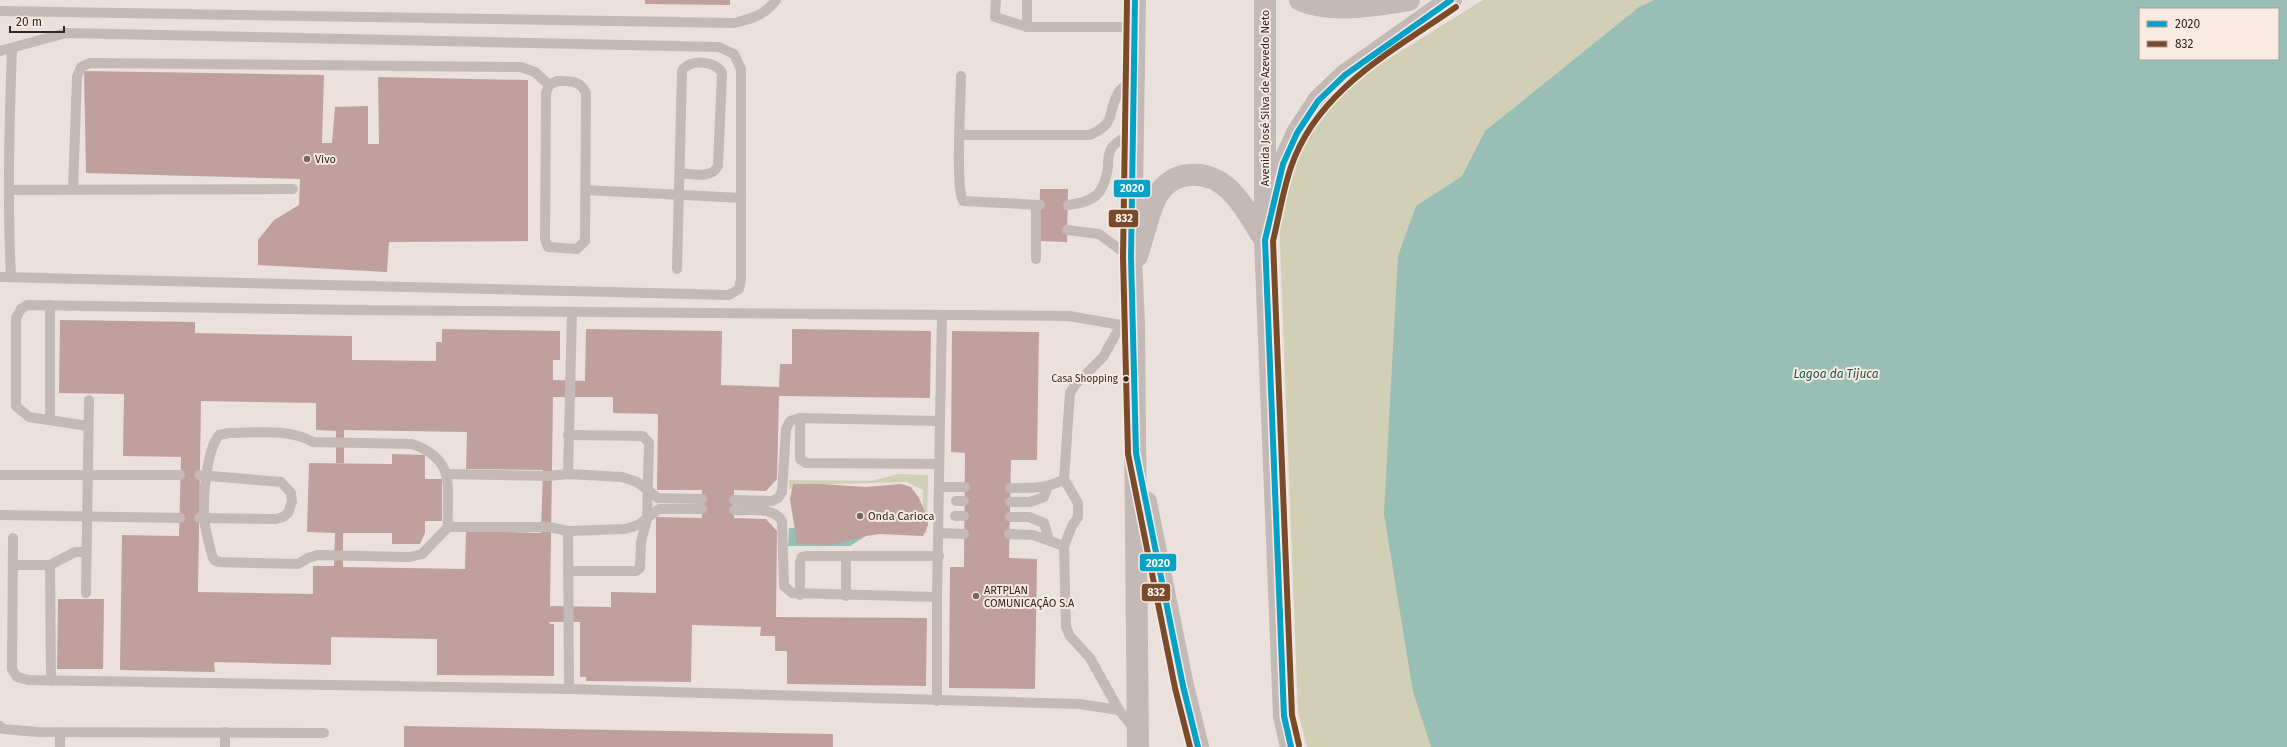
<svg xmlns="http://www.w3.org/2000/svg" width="2287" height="747" viewBox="0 0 2287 747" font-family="'Fira Sans',sans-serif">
	<rect width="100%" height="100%" fill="#ebe1dc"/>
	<g fill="#d1cfb6">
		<path d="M1483,0h171l-15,7 -154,124 -23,45 -46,30 -3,486 18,55h-124l-9,-35 -19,-494 18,-57 33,-66z"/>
		<path d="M898,474l30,1 -1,58h-5l1,-43 -16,-8 -109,3v4h-9v-9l82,1z"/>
	</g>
	<g fill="#98beb6" fill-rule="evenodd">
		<path d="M1654,0h633v747h-856l-18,-55 -29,-178 14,-258 18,-50 46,-30 23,-45 154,-124zM2140,9h138v50h-138z"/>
		<path d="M789,528l86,2 -25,16h-62z"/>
	</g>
	<g fill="#c0a09d" fill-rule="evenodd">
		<path d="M645,0h85v5l-85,-1z"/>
		<path d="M84,71l240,4 -2,68h10l3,-36 33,-1v38h11l-1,-67 150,3v161l-139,1 -2,30 -129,-7v-25l16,-20 25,-15 1,-26 -214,-6z"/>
		<path d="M1040,189h28l-1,53 -28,-1z"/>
		<path d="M60,320l135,2v11l157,3v24l84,1v-19h6v-13l118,2v29h-7v20l32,1 1,-52 136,2 -1,54 58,2 1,-23h12v-35l139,2 -1,67 -151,-2 -2,83 -11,12 -32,-1v28l32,1 11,12 -1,86 151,1 -1,68 -139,-2v-33h-12v-15h-15l1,-9 -69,-2 -1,57 -105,-1v-4h-6v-55h-31l1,2h4v52l-117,-1v-36l-106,-2v28l-117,-3 1,10 -95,-2 2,-135 57,1 2,-79 -58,-1 1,-62 -65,-1zM553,397h60v16l45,1 -1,76h45v28l-46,-1v76l-45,-1v15l-61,-1zM201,401l115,2v27l20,1v32h8v-33l123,2 -1,37 77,1 -2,63 -75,-2 -1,38 -122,-2v-34h49v11h28l5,-11v-12h17v-42h-17v-24l-33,-1v10l-83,-1 -2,69 28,1 -1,33h-21v28l-115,-2z"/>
		<path d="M952,331l87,1 -2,128h-26l-2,98 28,1 -2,130 -86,-1 1,-121h14l1,-114 -14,-1z"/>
		<path d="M793,484h28l45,3 35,-3 10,3 8,11 9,21v6l-5,11 -43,-2 -14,2 -35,9 -34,-1 -7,-45z"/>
		<path d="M58,599h46l-1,70h-46z"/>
		<path d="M404,726l429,8v13h-429z"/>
	</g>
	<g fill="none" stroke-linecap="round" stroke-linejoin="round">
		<g stroke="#c3b9b6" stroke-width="10">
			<path d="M996,0l-1,17 32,10h108"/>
			<path d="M1027,0v27"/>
			<path d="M0,11l734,12c17,-4 31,-8 42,-23"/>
			<path d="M0,51l66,-18 653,14 15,7 7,15v210l-2,10 -10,6 -729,-18"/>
			<path d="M961,76c0,21 -6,112 2,125l77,4"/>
			<path d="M557,81c14,0 23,-1 29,12l-1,148 -8,8 -29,-2 -3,-8 1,-146 3,-8z"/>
			<path d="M960,135h130c26,-12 17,-19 27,-40 3,-7 11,-11 16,-15"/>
			<path d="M73,189l4,-112 4,-10 9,-4 431,4 14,5 14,13"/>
			<path d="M10,190l283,-1"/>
			<path d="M586,190l155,8"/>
			<path d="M1036,205v54"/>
			<path d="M1068,205c27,-3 36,-11 40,-38 0,-8 0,-14 5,-21 5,-6 12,-8 19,-10"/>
			<path d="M1067,230l32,4 31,23"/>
			<path d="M677,269l5,-198c6,-12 34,-11 40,2l-4,93c-6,13 -26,8 -39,7"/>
			<path d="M11,277c-4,-76 -2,-152 1,-228"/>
			<path d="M800,418v41l6,4 133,1"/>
			<path d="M50,420v-115"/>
			<path d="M940,421l2,-105"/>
			<path d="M88,426l-59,-9 -13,-11v-88l5,-9 6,-4 325,5 717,6 52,9 13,-1"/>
			<path d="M229,433c27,0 59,-5 84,9l99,2c46,16 34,44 36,83l-26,27 -13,3 -91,-2 -10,3 -10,6 -79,-2 -5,-2 -2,-5c-3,-12 -7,-25 -8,-37 -1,-21 2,-66 15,-83z"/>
			<path d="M568,435l75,1 6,7 -2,76 -6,23 -1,26 -4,3h-68"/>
			<path d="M448,474l100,2 20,-2 54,3 15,5 21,16 44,1"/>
			<path d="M568,474l4,-162"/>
			<path d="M0,475h180"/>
			<path d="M939,487h26"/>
			<path d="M1010,488c19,0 38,1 54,-9"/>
			<path d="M956,501h8"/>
			<path d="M1010,502h20l14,-5 4,-11"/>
			<path d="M734,510c17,1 38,-4 48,11l2,65 8,7 145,4 3,-176 -140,-3 -10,3 -4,8 -4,63 -4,6 -6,3 -38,-1"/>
			<path d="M0,515l180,3"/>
			<path d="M955,516h9"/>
			<path d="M1010,517h19l15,6 5,17"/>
			<path d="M199,518l77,1 7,-2 5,-4 4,-11 -1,-9 -10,-11 -82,-7"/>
			<path d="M448,527h101l19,4 57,-2 13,-4 21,-16h43"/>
			<path d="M568,531l1,158"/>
			<path d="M939,533l25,1"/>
			<path d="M1009,534l24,1 31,11"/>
			<path d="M13,538l-1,131 5,8 11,3 541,9 510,15 40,6 16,20"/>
			<path d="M13,565h37l25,-13h11"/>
			<path d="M50,565l1,116"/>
			<path d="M86,593l3,-193"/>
			<path d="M800,595v-33l2,-5 4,-1h133"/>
			<path d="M846,596v-40"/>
			<path d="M937,597v104"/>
			<path d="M1119,710l-29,-52 -20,-22 -4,-9 -2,-81 8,-20 6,-9v-14l-14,-24 6,-86 5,-8 28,-28 18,-32"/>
			<path d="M0,726l3,3 35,3 286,1"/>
			<path d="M60,747v-15"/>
			<path d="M225,747v-15"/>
		</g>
		<g stroke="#c3b9b6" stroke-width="22">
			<path d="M1135,0l-4,257 3,67 4,423"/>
			<path d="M1265,0v240l19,476 7,31"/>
			<path d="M1300,0c32,14 76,5 109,0"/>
			<path d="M1274,200l9,-36 14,-31 21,-32 27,-26 106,-75"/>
			<path d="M1137,256c5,-15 13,-48 20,-60 7,-12 19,-20 32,-21 40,-4 57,37 76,65"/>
			<path d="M1146,502l37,184 15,61"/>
		</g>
		<g stroke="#f9eae2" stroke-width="9">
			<g id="bus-1">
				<path d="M1135,0l-4,257 5,196 47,233 15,61"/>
				<path d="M1291,747l-7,-31 -19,-476 18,-76 14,-31 21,-32 27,-26 106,-75"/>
			</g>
		</g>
		<g stroke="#f9eae2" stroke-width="9">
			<g id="bus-2">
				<path d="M1127,0l-4,257 5,197 47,234 15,59"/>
				<path d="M1299,745l-7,-30 -19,-474c6,-25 10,-51 18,-74 26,-77 102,-116 165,-160"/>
			</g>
		</g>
		<use href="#bus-1" stroke="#03a2c6" stroke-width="6"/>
		<use href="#bus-2" stroke="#7a4b2a" stroke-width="6"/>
	</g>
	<g fill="#736764" stroke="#f9eae2" stroke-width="1.5">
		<circle cx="307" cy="159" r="4"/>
		<circle cx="860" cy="516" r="4"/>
		<circle cx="976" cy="596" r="4"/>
	</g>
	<circle fill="#332624" stroke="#f9eae2" stroke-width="1.5" cx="1126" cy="379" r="3.5"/>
	<g text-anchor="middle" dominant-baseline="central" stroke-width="4" stroke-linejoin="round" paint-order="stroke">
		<g font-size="10" fill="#332624" stroke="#f9eae2" text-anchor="end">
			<text x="1118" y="379">Casa Shopping</text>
		</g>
		<g font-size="11" fill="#332624" stroke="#f9eae2">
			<text transform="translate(1265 98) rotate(-90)">Avenida José Silva de Azevedo Neto</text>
		</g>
		<g font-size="11" fill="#332624" stroke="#f9eae2" text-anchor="start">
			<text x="315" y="159">Vivo</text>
			<text x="868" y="516">Onda Carioca</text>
			<text x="984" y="590">ARTPLAN<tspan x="984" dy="13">COMUNICAÇÃO S.A</tspan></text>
		</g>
		<g font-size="12" font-style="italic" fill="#19564d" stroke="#f9eae2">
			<text x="1836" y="374">Lagoa da Tijuca</text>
		</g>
	</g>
	<g stroke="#f9eae2" stroke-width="1.5">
		<rect x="1113" y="179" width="38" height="19" rx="4" fill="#03a2c6"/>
		<rect x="1108" y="209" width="31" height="19" rx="4" fill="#7a4b2a"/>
		<rect x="1139" y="553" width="38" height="19" rx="4" fill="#03a2c6"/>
		<rect x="1141" y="583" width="30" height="19" rx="4" fill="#7a4b2a"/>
	</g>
	<g font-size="11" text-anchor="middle" font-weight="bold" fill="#fff">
		<text x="1132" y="192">2020</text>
		<text x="1124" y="222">832</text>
		<text x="1158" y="567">2020</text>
		<text x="1156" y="596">832</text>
	</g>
	<rect x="2139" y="8" width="140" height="52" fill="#f9eae2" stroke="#aa9c96"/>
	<rect x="2147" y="21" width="20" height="6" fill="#03a2c6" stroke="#aa9c96"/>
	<text x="2175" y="28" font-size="12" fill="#332624">2020</text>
	<rect x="2147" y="41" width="20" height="6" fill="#7a4b2a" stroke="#aa9c96"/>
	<text x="2175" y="48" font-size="12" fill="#332624">832</text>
	<path d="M10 26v6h54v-6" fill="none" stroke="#332624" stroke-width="2"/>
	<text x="16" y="26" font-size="12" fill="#332624" stroke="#f9eae2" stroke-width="3" paint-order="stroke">20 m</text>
</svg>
